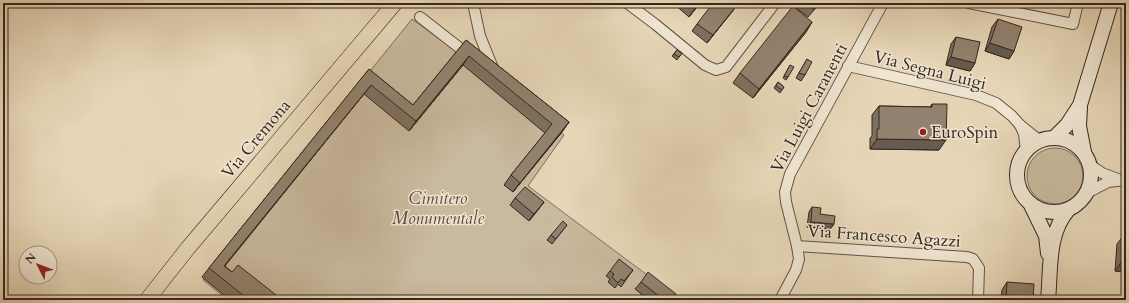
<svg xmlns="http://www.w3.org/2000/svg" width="1129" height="303" viewBox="0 0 1129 303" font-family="Cardo,serif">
	<rect width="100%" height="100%" fill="#e7d7b8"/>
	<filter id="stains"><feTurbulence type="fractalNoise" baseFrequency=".005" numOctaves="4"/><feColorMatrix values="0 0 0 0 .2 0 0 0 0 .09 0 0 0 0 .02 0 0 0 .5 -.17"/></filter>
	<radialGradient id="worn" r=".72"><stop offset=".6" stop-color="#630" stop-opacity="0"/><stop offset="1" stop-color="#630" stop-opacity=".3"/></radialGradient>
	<g fill="#c9b99e" stroke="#80705e">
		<path d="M412,19l49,36 103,80 -36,51 146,109 -4,5h-442l-25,-20 159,-190v-9z"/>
		<circle cx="1055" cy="176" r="28"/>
	</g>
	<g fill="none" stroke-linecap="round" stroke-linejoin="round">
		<g stroke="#625245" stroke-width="12">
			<g id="minor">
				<path d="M473,3l7,33 13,32"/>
				<path d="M627,3l28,21 50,41 11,5 10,-3 49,-64"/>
				<path d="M969,3l104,21 5,-21"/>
				<path d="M420,17l50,39"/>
				<path d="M848,66l128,29 20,8 16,13 8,9 20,16"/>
				<path d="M1020,125l4,9 2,17"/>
				<path d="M1090,165l12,8 16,6"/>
				<path d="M1087,193l21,-11 18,-2"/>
				<path d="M797,246l170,11 6,2 6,9 -1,32"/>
				<path d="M780,300l16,-30 3,-11 -2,-13 -11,-44 -1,-10 5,-18 93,-171"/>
			</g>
		</g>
		<g stroke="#36261f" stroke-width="16">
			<g id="secondary">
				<path d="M1080,107l-1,19 5,26"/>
				<circle cx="1054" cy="175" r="37"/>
				<path d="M1054,138l13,-13 13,-20 31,-102"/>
				<path d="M1031,205l15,31 2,17"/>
				<path d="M1048,300c3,-30 -1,-66 20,-90"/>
			</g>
		</g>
		<g stroke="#36261f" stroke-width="16">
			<path id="primary" d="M147,300l41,-52 207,-245"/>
		</g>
		<use href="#minor" stroke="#efe5d1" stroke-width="10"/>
		<use href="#secondary" stroke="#efe5d1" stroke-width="14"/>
		<use href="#primary" stroke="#e7d7b8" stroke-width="15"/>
	</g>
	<g fill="#7e705f" stroke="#36261f">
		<path d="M673,3h27l-11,14z"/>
		<path d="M800,3h20l-12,14 -12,-9z"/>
		<path d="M737,5l-30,38 -15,-12 5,-7z"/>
		<path d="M1126,7v14h-3l2,-12z"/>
		<path d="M998,19l16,32 -5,8 -24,-8 7,-24z"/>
		<path d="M812,22l-6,10 -53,66 -20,-15 7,-10z"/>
		<path d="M956,37l19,26 -5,8 -24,-6 5,-21z"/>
		<path d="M466,40l103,82 -7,10 -49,60 -9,-7 7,-10 34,-42 -82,-68 -54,66 -45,-37 -139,172 7,6 44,23 -4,5h-42l-28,-23 7,-9 160,-199 44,36z"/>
		<path d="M677,50l5,3 -5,7 -5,-4z"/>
		<path d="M807,59l-2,16 -4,6 -5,-3z"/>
		<path d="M790,65l-2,12 -2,3 -3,-2z"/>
		<path d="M778,82l6,5 -4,6 -6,-5z"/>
		<path d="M1126,97v18h-1z"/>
		<path d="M932,104l7,46 -69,-1v-11l2,-2v-21l7,-9 51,1z"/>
		<path d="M1126,137v25h-2z"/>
		<path d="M1126,192v32h-4l1,-28z"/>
		<path d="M515,198l29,4 -15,19 -19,-16z"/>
		<path d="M812,207l8,7 14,10 -4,5 -23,-2 2,-15z"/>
		<path d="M567,225l-15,19 -5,-4 4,-5z"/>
		<path d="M1124,235l2,37 -11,-1 2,-27z"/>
		<path d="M633,270l-12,17 -3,-3 -3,4 -7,-6 2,-3 -4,-3 4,-5z"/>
		<path d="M641,282l31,18h-23l-14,-11z"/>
		<path d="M1007,282l26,18h-32l1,-10z"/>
	</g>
	<g fill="#665b4e" stroke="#36261f">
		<path d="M699,3h1l-11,14 7,-10z"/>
		<path d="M737,5l-5,7 -25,31 6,-8z"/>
		<path d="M1126,16v5h-3z"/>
		<path d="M812,22l-6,10 -53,66 6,-9z"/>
		<path d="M990,43l24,8 -5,8 -24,-8z"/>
		<path d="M469,56l-6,9 -54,66 7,-10z"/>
		<path d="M951,57l24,6 -5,8 -24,-6z"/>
		<path d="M371,85l-7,9 -147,181 7,-9z"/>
		<path d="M569,122l-7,10 -49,60 7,-9z"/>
		<path d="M877,139l69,1 -7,10 -69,-1z"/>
		<path d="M544,202l-6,8 -9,11 5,-7z"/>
		<path d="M1126,218v6h-4z"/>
		<path d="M811,222l23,2 -4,5 -23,-2z"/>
		<path d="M1122,261h4v11l-11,-1z"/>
	</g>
	<g fill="#92826f" stroke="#36261f">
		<path d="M691,3h8l-3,4z"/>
		<path d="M713,3h22l2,2 -24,30 -16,-11z"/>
		<path d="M805,3h14l-5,7z"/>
		<path d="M793,6l19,16 -53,67 -19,-16z"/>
		<path d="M998,19l24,8 -8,24 -24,-8z"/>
		<path d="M956,37l24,5 -5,21 -24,-6z"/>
		<path d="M466,40l103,82 -49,61 -9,-8 41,-51 -83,-68 -53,65 -45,-36 -147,181 8,6 6,-7 38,30 -4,5h-23l-40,-32 160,-199 44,36z"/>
		<path d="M677,50l5,3 -3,4 -5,-3z"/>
		<path d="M807,59l5,3 -7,13 -6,-2z"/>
		<path d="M790,65l4,2 -6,10 -4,-1z"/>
		<path d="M778,82l6,5 -2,3 -6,-4z"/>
		<path d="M932,104h15l-1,36 -69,-1v-10h2v-23l53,1z"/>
		<path d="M525,187l19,15 -10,12 -19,-16z"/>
		<path d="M812,207l9,1 -1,6 15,2 -1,8 -23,-2z"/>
		<path d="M563,221l4,4 -11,14 -5,-4z"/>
		<path d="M1124,235h2v26h-4z"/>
		<path d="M619,259l14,11 -9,11 -3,-2 -3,4 -6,-6 2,-3 -4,-3z"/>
		<path d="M648,272l28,22 -4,6h-8l-23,-18z"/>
		<path d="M1007,282l27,2 -1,16h-27z"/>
		<path d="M869,296l10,1v3h-10z"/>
		<path d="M884,297l21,1v2h-21z"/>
		<path d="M910,298l21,1v1h-21z"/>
		<path d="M936,299l12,1h-12z"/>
	</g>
	<circle fill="#8f2418" stroke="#efe5d1" stroke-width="1.5" cx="923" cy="132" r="4"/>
	<g text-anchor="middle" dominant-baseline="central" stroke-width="3" stroke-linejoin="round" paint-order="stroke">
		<g font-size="17" fill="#36261f" stroke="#efe5d1">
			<text transform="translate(930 70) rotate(14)">Via Segna Luigi</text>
			<text transform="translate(809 108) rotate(-62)">Via Luigi Caranenti</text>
			<text transform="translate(256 139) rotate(-50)">Via Cremona</text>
			<text transform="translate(884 236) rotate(4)">Via Francesco Agazzi</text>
		</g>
		<g font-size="17" fill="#36261f" stroke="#efe5d1" text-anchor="start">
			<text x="931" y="132">EuroSpin</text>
		</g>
		<g font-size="17" font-style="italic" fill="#5b4b3f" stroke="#efe5d1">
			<text x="438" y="198">Cimitero<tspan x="438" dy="20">Monumentale</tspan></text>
		</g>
	</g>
	<rect width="1129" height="303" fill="none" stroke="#e7d7b8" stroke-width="16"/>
	<rect x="4" y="4" width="1121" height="295" fill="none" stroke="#36261f" stroke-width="2"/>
	<rect x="8" y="8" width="1113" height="287" fill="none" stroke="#36261f"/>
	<g transform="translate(38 265) rotate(312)"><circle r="19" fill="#efe5d1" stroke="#a5998a"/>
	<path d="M0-3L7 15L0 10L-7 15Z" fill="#8f2418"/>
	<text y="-6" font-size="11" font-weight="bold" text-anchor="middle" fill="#36261f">N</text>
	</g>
	<rect width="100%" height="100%" filter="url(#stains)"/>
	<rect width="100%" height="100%" fill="url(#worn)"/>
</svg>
